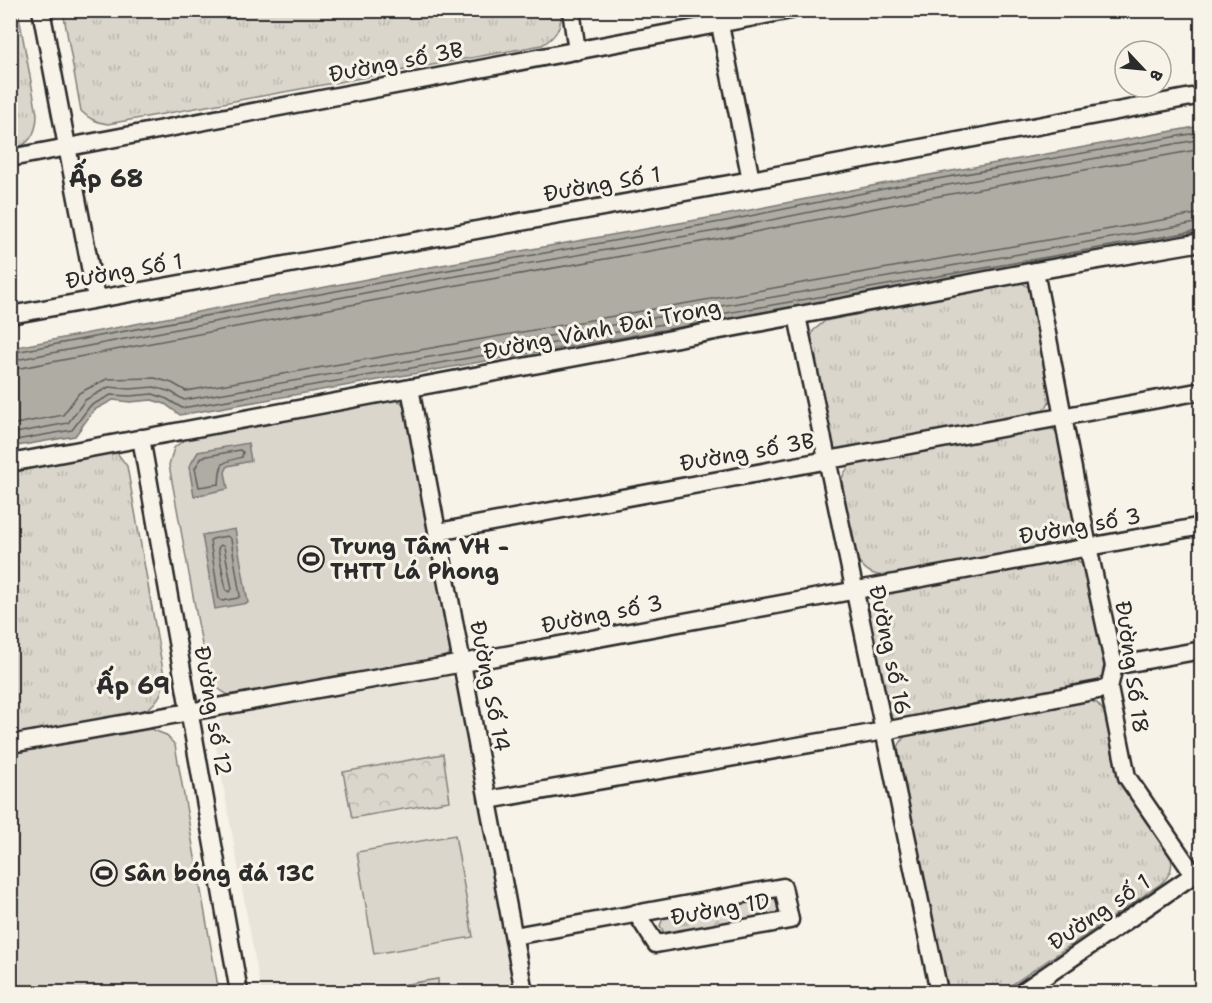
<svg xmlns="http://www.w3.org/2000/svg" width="1212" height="1003" viewBox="0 0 1212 1003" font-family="'Shantell Sans',sans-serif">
	<defs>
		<pattern id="grass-tufts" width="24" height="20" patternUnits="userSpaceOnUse" patternTransform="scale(1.5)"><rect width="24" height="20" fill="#dad6cc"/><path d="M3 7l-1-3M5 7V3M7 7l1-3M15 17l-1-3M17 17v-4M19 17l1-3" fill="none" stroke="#bbb8af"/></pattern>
		<pattern id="forest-firs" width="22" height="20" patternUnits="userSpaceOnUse" patternTransform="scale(1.5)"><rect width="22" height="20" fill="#dad6cc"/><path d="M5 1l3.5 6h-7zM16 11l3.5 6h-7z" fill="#bbb8af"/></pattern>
		<pattern id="park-crowns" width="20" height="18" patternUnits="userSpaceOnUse" patternTransform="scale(1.5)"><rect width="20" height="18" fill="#dad6cc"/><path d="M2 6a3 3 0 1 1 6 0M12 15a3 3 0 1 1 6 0" fill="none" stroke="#bbb8af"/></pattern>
	</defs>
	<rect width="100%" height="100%" fill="#f7f3e8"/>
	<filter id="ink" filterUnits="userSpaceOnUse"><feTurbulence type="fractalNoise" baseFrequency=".0167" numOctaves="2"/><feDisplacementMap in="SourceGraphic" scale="12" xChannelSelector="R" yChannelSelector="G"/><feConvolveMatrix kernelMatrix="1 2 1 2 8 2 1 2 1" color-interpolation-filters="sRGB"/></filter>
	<g filter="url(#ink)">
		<path fill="#e8e4da" d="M440,675l12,3 8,10 57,304h-256l-47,-257 4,-12 4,-5 11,-5z"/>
		<g fill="url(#grass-tufts)" stroke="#82807c" stroke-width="1.5">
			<path d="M11,11h7l19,103c0,20 -8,31 -26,37z"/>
			<path d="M561,11c1,16 -5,26 -19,34l-434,79c-12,-2 -19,-5 -27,-13l-18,-100z"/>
			<path d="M1011,283h11l9,6 20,109 -4,8 -9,8 -203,37 -2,-3 -23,-107 3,-10 12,-10z"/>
			<path d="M1050,427l9,7 19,95 -3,6 -9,8 -179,33c-14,0 -22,-5 -30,-17l-16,-75c1,-10 5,-16 13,-22z"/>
			<path d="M112,451l6,3 9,12 37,210c0,16 -7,29 -23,36l-130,23v-267z"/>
			<path d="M1074,558l11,8 22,98 -1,13 -5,4 -203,40 -8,-4 -21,-96c-1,-12 2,-20 12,-27z"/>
			<path d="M1084,699l13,4 9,11 64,138c4,14 1,24 -11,33l-158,107h-53l-52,-235c1,-10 4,-17 12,-23z"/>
		</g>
		<path fill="url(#forest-firs)" stroke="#82807c" stroke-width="1.5" d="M775,896l4,4 2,10 -3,5 -113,19 -5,-8 4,-11z"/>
		<g fill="url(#park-crowns)" stroke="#82807c" stroke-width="1.5">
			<path d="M443,754l7,47 -98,17 -9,-46z"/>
			<path d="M438,979v13h-73v-1z"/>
		</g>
		<g fill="#dad6cc" stroke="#82807c" stroke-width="1.5">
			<path d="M392,399l9,3 4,5 47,243 -6,8 -211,39c-14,-4 -22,-11 -28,-25l-38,-207 5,-17 12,-10z"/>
			<path d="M151,729l15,6 9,10 44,247h-208v-238z"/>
			<path d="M455,835l18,102 -99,17 -17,-102z"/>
		</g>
		<g fill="#afaca4" stroke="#7a7874" stroke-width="1.5">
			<path d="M1201,126v109l-1021,180 -15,-11 -13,-4 -22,2 -17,-2 -19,10 -19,26 -64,11v-99l408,-79 306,-54 177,-35z"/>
			<path d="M248,443l3,18 -23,5 -3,6 3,17 -34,7 -5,-29 9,-15z"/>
			<path d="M235,529l13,74 -33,6 -13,-74z"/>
		</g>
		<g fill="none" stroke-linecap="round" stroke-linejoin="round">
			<g stroke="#605f5b" stroke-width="1.5">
				<path d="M10,353l410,-78 306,-54 177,-36 299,-53"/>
				<path d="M10,361l412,-79 305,-53 177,-36 298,-54"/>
				<path d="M10,370l414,-79 305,-54 177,-35 296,-53"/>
				<path d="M10,425l53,-10 16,-22 28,-14 48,-1 17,5 14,8 1016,-178"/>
				<path d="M10,434l58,-11 17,-23 24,-13 21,2 24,-2 17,5 13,8 1018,-178"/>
				<path d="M10,441l62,-11 18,-24 21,-11 19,1 23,-2 14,5 15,9 1020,-178"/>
				<path d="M240,450l3,2 -1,5c-23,6 -21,5 -23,27l-20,3 -4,-19 7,-11z"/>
				<path d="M227,536l4,3 9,57 -2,2 -16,3 -3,-2 -9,-58 2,-2z"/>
				<path d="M221,545l3,2 8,42 -3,3 -3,-2 -8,-42z"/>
			</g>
			<g stroke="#2b2b2b" stroke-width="21">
				<g id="street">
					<path d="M41,10l55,288"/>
					<path d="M571,10l6,41"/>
					<path d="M717,10l34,170"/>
					<path d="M10,158l781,-148"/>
					<path d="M1035,271l53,276 26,119 -5,22 18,89 67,98"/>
					<path d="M10,315l741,-135 451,-85"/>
					<path d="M797,316l142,676"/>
					<path d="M410,388l114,604"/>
					<path d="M141,438l98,554"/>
					<path d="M10,463l1025,-192 167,-29"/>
					<path d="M438,532l764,-141"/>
					<path d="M1114,666l88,-16"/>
					<path d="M10,744l453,-81 739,-137"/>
					<path d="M488,800l396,-69 225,-43"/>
					<path d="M514,936l269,-49 7,33 -134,24 -20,-31"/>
					<path d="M1022,992l180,-123"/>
				</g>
			</g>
			<use href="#street" stroke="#f7f3e8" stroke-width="16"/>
		</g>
	</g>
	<defs>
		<g id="stadium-ring" transform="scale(1.35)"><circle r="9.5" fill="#f7f3e8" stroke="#2b2b2b" stroke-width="1.5"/><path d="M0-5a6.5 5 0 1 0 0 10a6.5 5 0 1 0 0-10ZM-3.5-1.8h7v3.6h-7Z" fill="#2b2b2b"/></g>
	</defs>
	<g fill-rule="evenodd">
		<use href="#stadium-ring" x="311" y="559"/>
		<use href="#stadium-ring" x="104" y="873"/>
	</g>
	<g text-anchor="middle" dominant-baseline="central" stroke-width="6" stroke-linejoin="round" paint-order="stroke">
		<g font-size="22" fill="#2b2b2b" stroke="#f7f3e8">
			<text transform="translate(396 62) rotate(-11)">Đường số 3B</text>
			<text transform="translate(602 184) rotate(-10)">Đường Số 1</text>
			<text transform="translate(124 271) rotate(-10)">Đường Số 1</text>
			<text transform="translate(602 329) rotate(-11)">Đường Vành Đai Trong</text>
			<text transform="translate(747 452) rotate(-10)">Đường số 3B</text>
			<text transform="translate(1080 526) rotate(-10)">Đường số 3</text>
			<text transform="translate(602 614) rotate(-11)">Đường số 3</text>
			<text transform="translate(890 650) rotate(78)">Đường số 16</text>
			<text transform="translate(1132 667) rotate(82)">Đường Số 18</text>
			<text transform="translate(490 686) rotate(79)">Đường Số 14</text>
			<text transform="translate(213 711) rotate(80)">Đường số 12</text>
			<text transform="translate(720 909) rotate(-10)">Đường 1D</text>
			<text transform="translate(1099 912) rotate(-34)">Đường số 1</text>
		</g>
		<g font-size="22" font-weight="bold" fill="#2b2b2b" stroke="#f7f3e8" text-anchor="start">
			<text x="330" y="546">Trung Tâm VH -<tspan x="330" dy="25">THTT Lá Phong</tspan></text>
			<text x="124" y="873">Sân bóng đá 13C</text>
		</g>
		<g font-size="24" font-weight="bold" fill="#2b2b2b" stroke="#f7f3e8">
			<text x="106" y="179">Ấp 68</text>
			<text x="133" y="686">Ấp 69</text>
		</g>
	</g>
	<rect width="1212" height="1003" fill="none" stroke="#f7f3e8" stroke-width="36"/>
	<rect x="18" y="18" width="1176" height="967" fill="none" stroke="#2b2b2b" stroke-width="2" filter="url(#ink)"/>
	<g transform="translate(1143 69) rotate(116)"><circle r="28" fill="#f7f3e8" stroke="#a5a39c" stroke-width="1.5"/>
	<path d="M0-4.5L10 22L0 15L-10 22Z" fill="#2b2b2b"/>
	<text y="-9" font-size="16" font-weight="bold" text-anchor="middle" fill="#2b2b2b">B</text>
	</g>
</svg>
